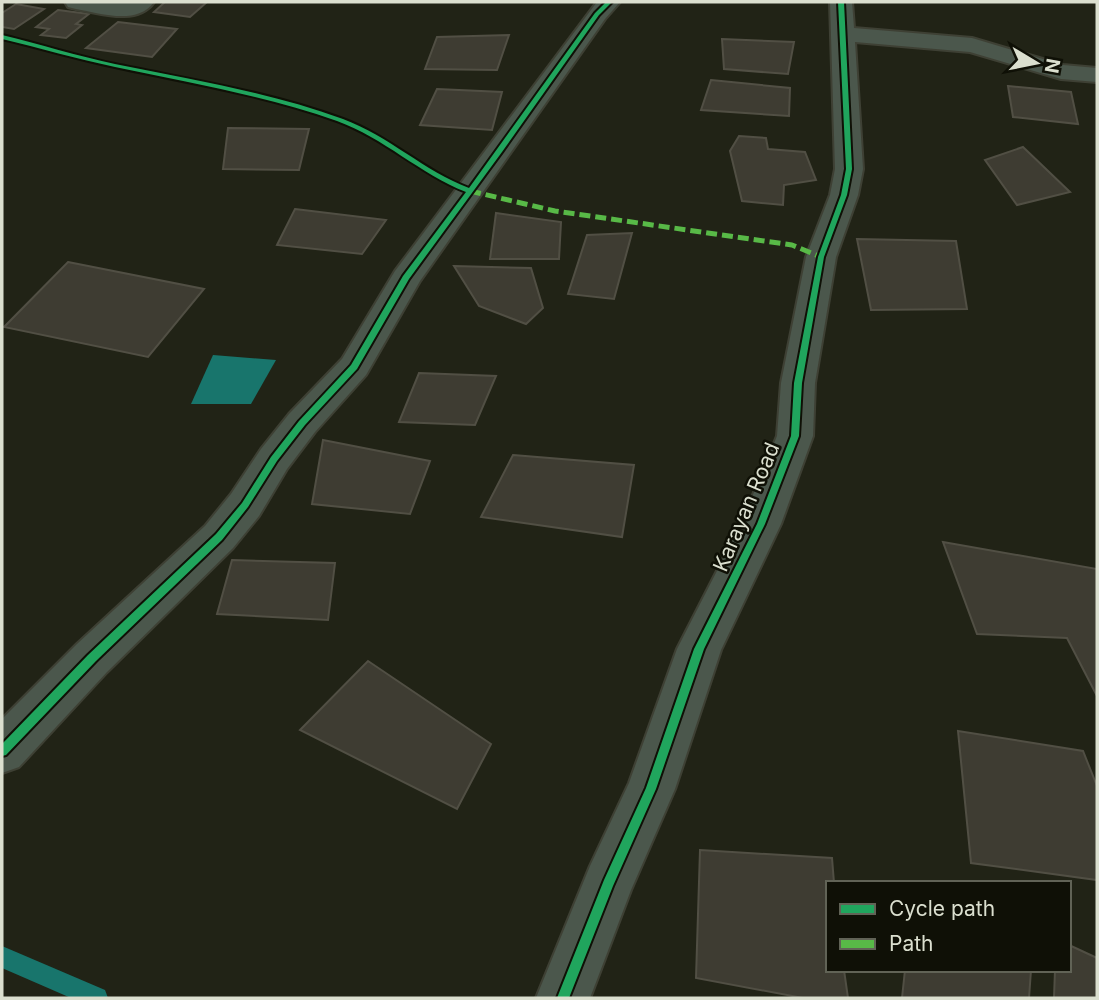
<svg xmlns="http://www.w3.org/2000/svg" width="1099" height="1000" viewBox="0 0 1099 1000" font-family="Inter,sans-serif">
	<rect width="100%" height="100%" fill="#212316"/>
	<path fill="#18756c" d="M213,355l63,5 -25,44h-60z"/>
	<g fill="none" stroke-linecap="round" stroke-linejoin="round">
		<path fill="#18756c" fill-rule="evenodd" d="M2,946l103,44 3,8h-37l-69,-30z"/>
	</g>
	<g fill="#3e3c32" stroke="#514f44" stroke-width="2">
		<path d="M165,2h42l-17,15 -36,-5z"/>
		<path d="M16,4l28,5 -30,20 -12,-2v-14z"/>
		<path d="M58,10l31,4 -13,10 6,1 -16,13 -25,-3 8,-6 -13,-2z"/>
		<path d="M118,22l59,7 -25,28 -66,-9z"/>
		<path d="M509,35l-12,35 -72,-1 12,-32z"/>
		<path d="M722,39l72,3 -6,32 -64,-5z"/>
		<path d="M711,80l79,8 -1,28 -88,-6z"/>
		<path d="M1008,86l63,6 7,32 -65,-7z"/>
		<path d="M437,89l65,3 -10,38 -72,-5z"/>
		<path d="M228,128l81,1 -10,41 -76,-1z"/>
		<path d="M739,136l27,2 2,11 37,3 11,28 -32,5 -1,20 -41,-4 -12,-50z"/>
		<path d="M1023,147l47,45 -53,13 -32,-45z"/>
		<path d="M295,209l91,11 -24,34 -85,-9z"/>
		<path d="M496,213l65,9 -2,37h-69z"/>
		<path d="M632,233l-18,66 -46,-5 19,-59z"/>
		<path d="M857,239l99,2 11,68 -96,1z"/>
		<path d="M68,262l136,27 -56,68 -144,-30z"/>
		<path d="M454,266l77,2 12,40 -17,16 -47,-18z"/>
		<path d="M419,373l77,3 -21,49 -76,-3z"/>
		<path d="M323,440l107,21 -20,53 -98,-10z"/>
		<path d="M513,455l121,10 -12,72 -141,-20z"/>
		<path d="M943,542l154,27v127l-30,-58 -90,-4z"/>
		<path d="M232,560l103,3 -7,57 -111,-6z"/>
		<path d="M368,661l123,83 -34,65 -157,-79z"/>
		<path d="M958,731l125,20 14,35v94l-126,-17z"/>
		<path d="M700,850l132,8 2,25h-6v87h16l4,28h-45l-107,-20z"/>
		<path d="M1069,945l28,13v40h-43l1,-28h14z"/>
		<path d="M905,970h126l-2,28h-127z"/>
	</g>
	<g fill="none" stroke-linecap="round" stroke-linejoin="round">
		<g stroke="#3e4034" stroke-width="4">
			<g id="minor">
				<path d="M65,2h89c-17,24 -54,11 -78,7l-8,-2z"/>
				<path d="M597,2h23l-15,17 -185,262 -54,94 -51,57 -28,37 -28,47 -26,32 -126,124 -88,95 -17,6v-54l75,-75 128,-118 26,-32 30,-45 28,-35 53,-55 53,-88z"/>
				<path d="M830,2h22l2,26 118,10 91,27 34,3v14l-36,-3 -91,-27 -115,-10 8,127 -5,26 -22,62 -21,126 -2,53 -32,88 -60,126 -46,139 -44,101 -41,108h-54l54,-132 39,-83 48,-134 64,-125 36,-88 4,-53 25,-126 24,-62 5,-26z"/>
			</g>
		</g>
		<use href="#minor" fill="#4b574c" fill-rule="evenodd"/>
		<path stroke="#58b947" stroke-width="5" stroke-dasharray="11 5" stroke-linecap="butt" d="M470,191l85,20 237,34 29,12"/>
		<g stroke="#0f1006" stroke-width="4">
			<g id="cycleway">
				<path d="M606,2h6l-13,13 -97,137 -93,127 -52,90 -52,56 -28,36 -29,46 -26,33 -126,121 -90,94 -4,1v-12l86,-89 128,-121 26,-31 29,-46 28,-36 52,-56 52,-89 63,-84c-46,-18 -82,-54 -129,-71 -73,-26 -148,-38 -222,-54 -38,-8 -75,-19 -113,-28v-4c38,9 75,21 113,29 77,16 155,28 228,55 46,17 81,52 126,69l126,-175z"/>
				<path d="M838,2h6l8,167 -5,26 -23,62 -22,126 -3,53 -34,88 -61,125 -48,140 -43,97 -44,112h-12l47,-118 42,-92 48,-139 63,-125 34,-88 3,-53 24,-126 23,-62 5,-26z"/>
			</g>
		</g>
		<use href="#cycleway" fill="#20a55d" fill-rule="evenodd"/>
	</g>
	<g text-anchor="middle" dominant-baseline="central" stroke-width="5" stroke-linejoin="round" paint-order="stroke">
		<g font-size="21" fill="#dbdfcf" stroke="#0f1006">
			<text transform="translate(746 507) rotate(-67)">Karayan Road</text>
		</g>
	</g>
	<rect width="1099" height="1000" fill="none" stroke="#dbdfcf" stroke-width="7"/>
	<rect x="826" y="881" width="245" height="91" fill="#0f1006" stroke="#616356" stroke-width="2"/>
	<rect x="840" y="904" width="35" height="10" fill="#20a55d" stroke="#616356" stroke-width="2"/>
	<text x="889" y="916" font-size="21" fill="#dbdfcf">Cycle path</text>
	<rect x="840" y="939" width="35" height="10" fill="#58b947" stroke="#616356" stroke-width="2"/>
	<text x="889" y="951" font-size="21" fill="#dbdfcf">Path</text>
	<g transform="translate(1036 63) rotate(100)" stroke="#0f1006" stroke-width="5" paint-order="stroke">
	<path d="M0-5L12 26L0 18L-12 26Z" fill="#dbdfcf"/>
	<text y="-10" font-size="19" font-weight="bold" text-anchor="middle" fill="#dbdfcf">N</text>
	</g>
</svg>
